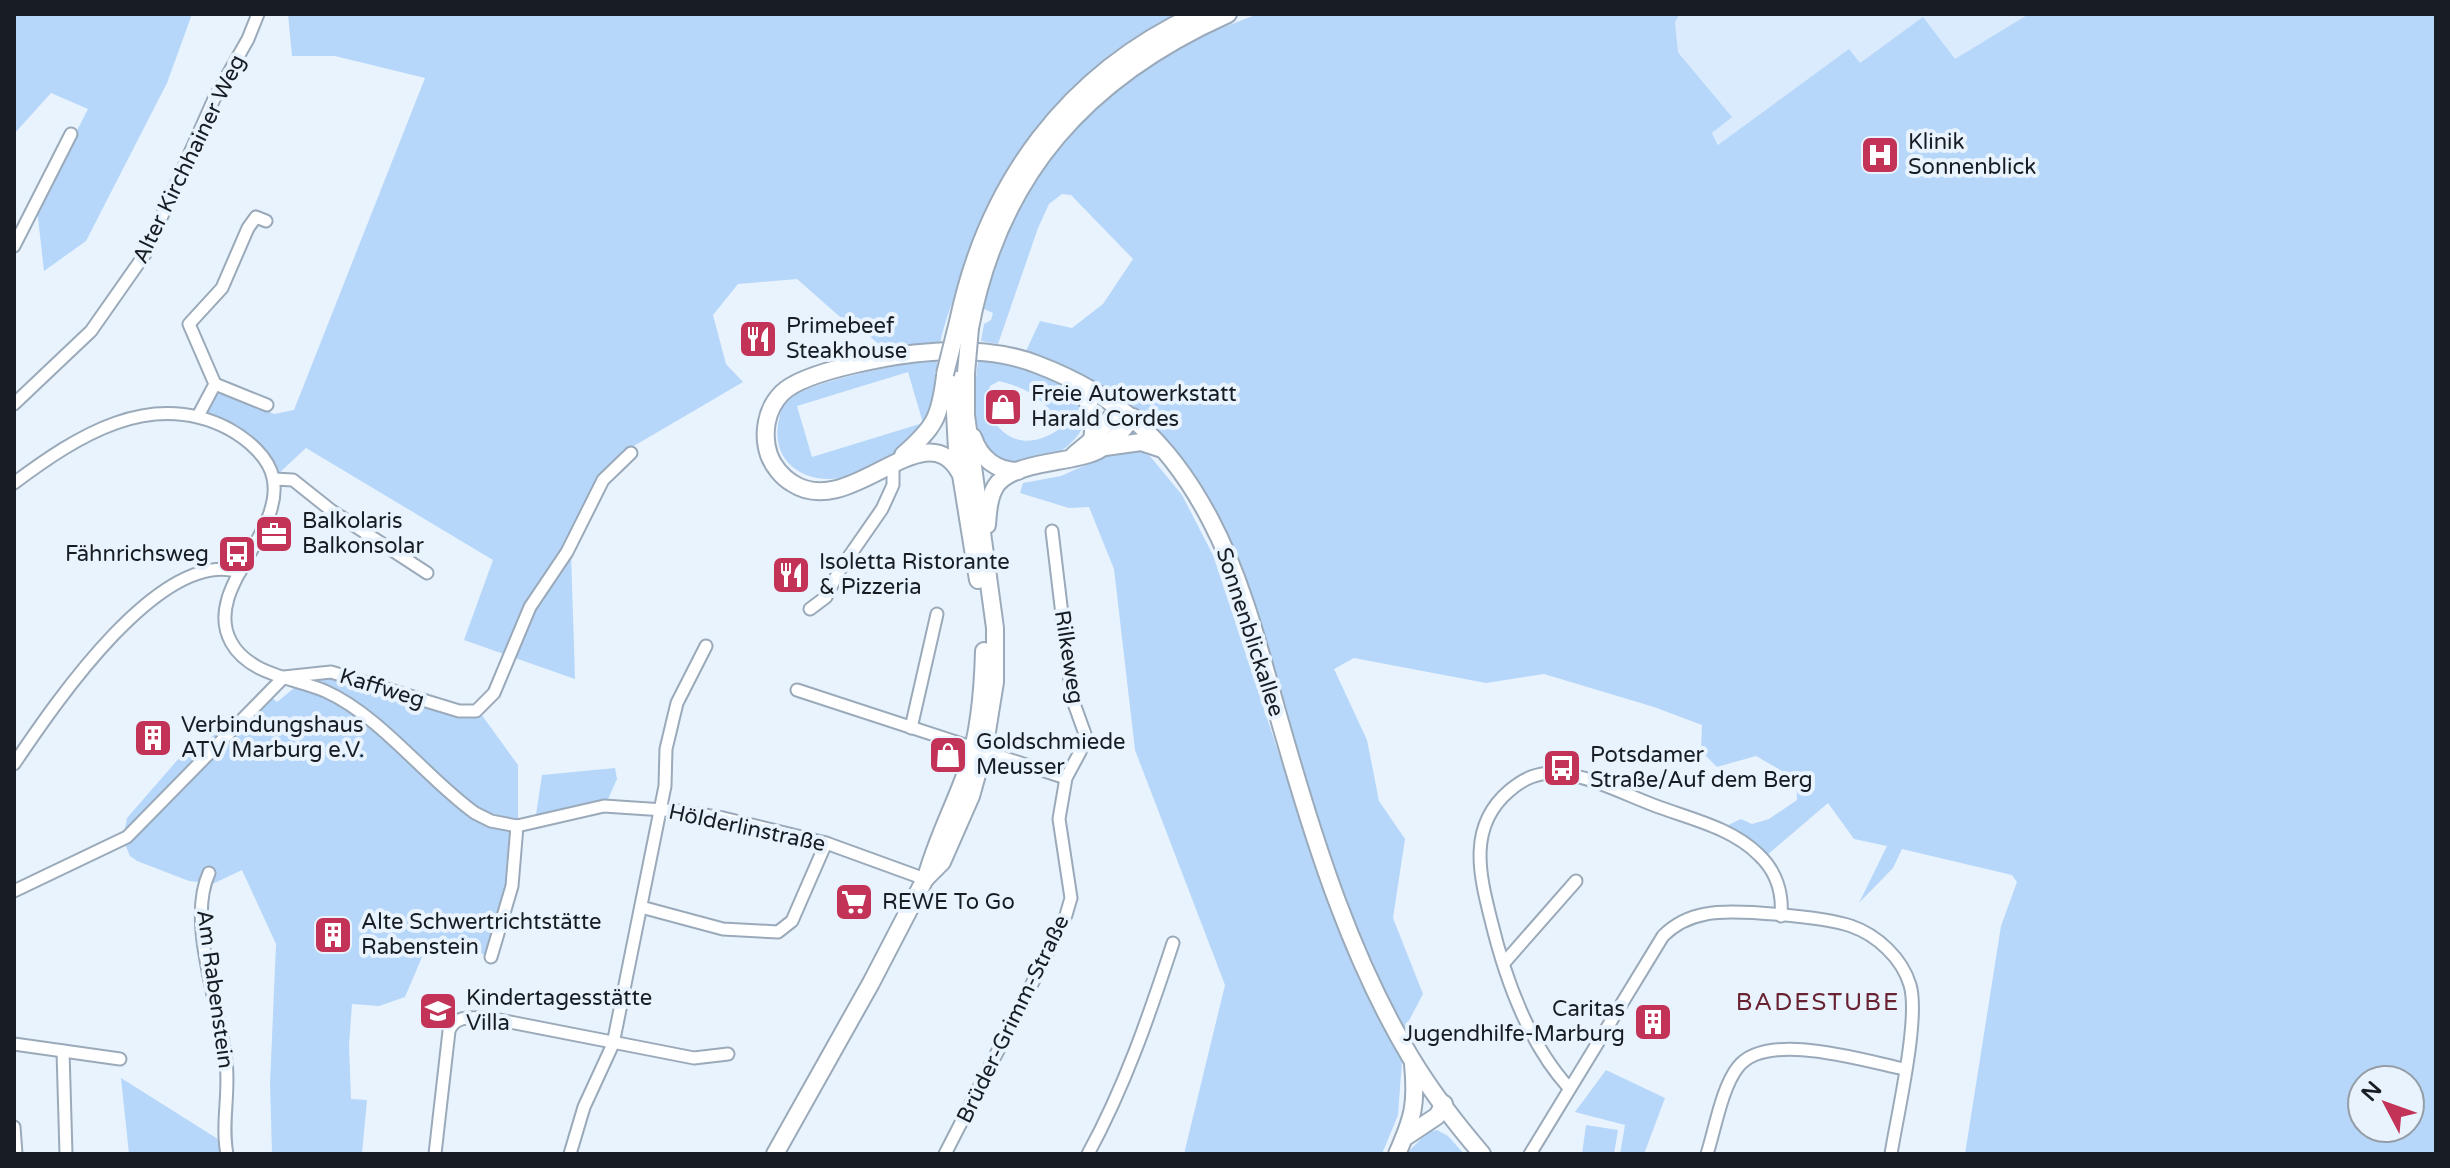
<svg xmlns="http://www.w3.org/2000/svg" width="2450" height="1168" viewBox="0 0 2450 1168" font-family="'Varela Round',sans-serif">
	<rect width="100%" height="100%" fill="#e9f3fd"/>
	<path fill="#daebfd" d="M1680,14h354l17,28 -321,123 -18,-32 20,-16 -54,-66 -3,-29z"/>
	<g fill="#b6d7fa" fill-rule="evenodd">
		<path d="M14,14h178l-25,69 -81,158 -42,30 -7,-62 51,-100 -37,-16 -37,41z"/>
		<path d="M288,14h888c-112,56 -175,145 -214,261 -8,24 -17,44 -22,69l-54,6 -23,-19h-7l-59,-52 -59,5 -25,31 13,49 17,18 -116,68 -29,28 -35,70 8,5 4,126 -111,-39 29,-80 -187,-112 -28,26c-14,-32 -41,-50 -73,-62l13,-22 56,24 20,-4 131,-332 -90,-22h-43z"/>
		<path d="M1258,14h422l-5,8 3,30 54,65 -20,16 6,12 131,-96 11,14 63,-46 32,42 74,-45h407v1140h-471l36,-228 16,-44 -5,-7 -110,-26 -9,19 -34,35 28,-57 -33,-7 -26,-36 -62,53 -42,-29 17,-8 11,5 17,-5 28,-19 -1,-21 -40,-23 -39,11 -16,-16 1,-26 -48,-18 -110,-33 -58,9 -132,-25 -20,11 33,71 12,61 26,38 -12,79 30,76 -20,38 -60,-136 -35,-102 -67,-227 -24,-51 -67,-91 -56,-43 -68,-31 14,-30 32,7 31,-24 30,-45 -62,-64 -9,-1 -13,10 -11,24 -40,116 -17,-3 3,-17 7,-4 2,-7 -9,-4c7,-36 18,-72 35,-105 31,-59 97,-121 155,-154 26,-15 56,-25 84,-36zM2362,1080h48v48h-48z"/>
		<path d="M979,358c29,6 83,14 101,40 35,49 -111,121 -105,-3 1,-13 1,-25 4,-37zM999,381c33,9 36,14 60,38l-1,11c-33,22 -61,9 -73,-28l5,-16z"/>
		<path d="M937,360c0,15 3,32 -3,48 -7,20 -32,41 -50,51 -17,9 -36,21 -57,20 -32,-1 -54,-23 -49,-55 2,-8 2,-17 8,-23 15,-18 125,-40 151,-41zM908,372l15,51 -111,34 -15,-51z"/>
		<path d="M1136,448l14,8 32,39 31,60 118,356 28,69 43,81 -4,54 -16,39h-198l41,-169 -90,-235 -21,-181 -25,-62 -20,1 -49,-15 3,-10 38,-7 47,-21z"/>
		<path d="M310,675l37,3 112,36h22l37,51v59l-9,61 -21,70 -60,-12 -23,54 -26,9 -27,-2 -3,41 2,54 16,1 -5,54h-90l-2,-70 6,-140 -34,-74 -36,17v-4l-17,-2 -52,-20 -7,-5 -7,-17 4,-21 53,-61 92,-59 5,4z"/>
		<path d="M615,768l2,11 -9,20 -72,16 6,-40z"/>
		<path d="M1606,1070l59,28 -21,56h-24l5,-29 -50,-13z"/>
		<path d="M121,1078l100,63 3,13h-95z"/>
		<path d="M1586,1125l32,5 -4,24h-32z"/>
		<path d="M1437,1130l11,6 16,18h-58l22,-22z"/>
	</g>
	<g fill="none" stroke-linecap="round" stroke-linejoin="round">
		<g stroke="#9aaaba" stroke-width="15">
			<g id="minor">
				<path d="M14,246l57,-112"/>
				<path d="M215,384l52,21"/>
				<path d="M14,404l77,-73 54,-77 69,-155 34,-60 10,-25"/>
				<path d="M198,416l17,-32 -26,-60 33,-36 26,-60 8,-11 10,4"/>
				<path d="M274,479l19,1 39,31 95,62"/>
				<path d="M14,483c63,-47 137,-95 215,-54 18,10 40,28 44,49 12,55 -71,111 -42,164 18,33 63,36 94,49 56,25 101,87 150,122l16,8 26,5 87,-20 75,5 44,7 103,25 99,36"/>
				<path d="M810,609l16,-12 13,-26 43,-62 11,-24v-21"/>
				<path d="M797,690l269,88"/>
				<path d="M911,728l26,-114"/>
				<path d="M14,764c38,-56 146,-218 226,-192"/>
				<path d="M209,873c-23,50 12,136 17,189 4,30 -5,62 1,92"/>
				<path d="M14,891l113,-54 157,-160 47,-5 128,39h17l18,-18 36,-86 37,-55 36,-72 28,-27"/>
				<path d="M641,907l82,22 55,3 14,-11 34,-78"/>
				<path d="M491,957l21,-71 5,-60"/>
				<path d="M1504,963l72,-82"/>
				<path d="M14,1044l106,15"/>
				<path d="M63,1051l3,103"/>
				<path d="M1569,1088c-40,-44 -64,-110 -78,-168 -12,-47 -23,-94 18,-129 15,-13 29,-19 49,-18 33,3 68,22 98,33 35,13 76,22 103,49 17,16 24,38 22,61"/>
				<path d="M14,1127l2,27"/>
				<path d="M435,1154l14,-123c6,-17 25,-13 40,-13l205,40 34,-4"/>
				<path d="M570,1154l14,-47 29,-63 52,-258 1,-37 11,-46 29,-57"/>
				<path d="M945,1154l81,-158 40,-81 5,-17 -12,-79 7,-41 14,-26 5,-18 -13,-36 -20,-167"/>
				<path d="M1088,1154c37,-68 61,-138 85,-211"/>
				<path d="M1530,1154l133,-218c12,-12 26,-19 43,-22 27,-6 118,3 145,12 26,9 51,32 59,59 10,33 -13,131 -19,169"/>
				<path d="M1707,1154c8,-25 15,-67 31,-87 29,-37 127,-6 166,2"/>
			</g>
		</g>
		<g stroke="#9aaaba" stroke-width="20">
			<g id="secondary">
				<path d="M958,322c29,-139 109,-248 239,-308"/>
				<path d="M970,328c29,-154 117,-251 258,-314"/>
				<path d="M953,374l4,76 21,130"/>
				<path d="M1077,385c14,19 19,32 15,55"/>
				<path d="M973,437c7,21 23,34 45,34"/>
				<path d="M1105,447l36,-5 21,7"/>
				<path d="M903,455c31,-27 37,-37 42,-79"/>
				<path d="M1074,455l18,-15 28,-33"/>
				<path d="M960,473c-36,-65 -109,49 -168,10 -10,-6 -19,-17 -23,-28 -7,-21 -3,-46 13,-62 23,-23 117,-39 150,-41 32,-3 74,0 104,12 82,31 133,77 174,155 36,68 53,146 75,220 31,108 67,221 126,319 20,33 46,67 71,96"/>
				<path d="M987,525c1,-14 2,-31 11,-42 19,-21 68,-20 94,-30 17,-6 30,-22 41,-36"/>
				<path d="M926,878c10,-38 29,-73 42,-111 12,-37 15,-77 16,-116"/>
				<path d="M1407,1136l30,-20 7,-12"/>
				<path d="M775,1154l96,-171 54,-104 17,-17 29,-66 13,-46 11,-68v-54l-29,-213v-42"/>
				<path d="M1397,1154c16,-36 20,-50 16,-90"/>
			</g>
		</g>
		<use href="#minor" stroke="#fff" stroke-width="11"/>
		<use href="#secondary" stroke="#fff" stroke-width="16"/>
		<g stroke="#9aaaba" stroke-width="20" stroke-linecap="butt">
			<g id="secondary-bridge">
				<path d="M966,373l4,-45"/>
				<path d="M945,374l13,-52"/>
			</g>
		</g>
		<use href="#secondary-bridge" stroke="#fff" stroke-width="16"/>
	</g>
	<defs>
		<g id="hospital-square" transform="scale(2)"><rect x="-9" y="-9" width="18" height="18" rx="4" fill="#c33358" stroke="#e9f3fd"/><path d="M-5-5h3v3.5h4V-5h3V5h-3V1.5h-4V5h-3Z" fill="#fff"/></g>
		<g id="restaurant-square" transform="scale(2)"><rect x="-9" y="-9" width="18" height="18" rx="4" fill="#c33358" stroke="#e9f3fd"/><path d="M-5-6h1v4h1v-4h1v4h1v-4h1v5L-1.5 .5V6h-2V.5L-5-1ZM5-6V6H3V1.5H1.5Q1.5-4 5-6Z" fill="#fff"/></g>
		<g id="shop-square" transform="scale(2)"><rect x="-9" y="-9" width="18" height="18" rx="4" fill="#c33358" stroke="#e9f3fd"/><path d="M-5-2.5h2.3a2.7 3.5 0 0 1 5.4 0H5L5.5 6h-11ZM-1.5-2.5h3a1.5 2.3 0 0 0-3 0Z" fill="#fff"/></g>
		<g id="office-square" transform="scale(2)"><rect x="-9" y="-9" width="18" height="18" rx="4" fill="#c33358" stroke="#e9f3fd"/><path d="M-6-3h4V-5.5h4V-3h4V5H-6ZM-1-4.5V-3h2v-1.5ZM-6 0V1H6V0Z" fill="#fff"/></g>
		<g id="bus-square" transform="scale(2)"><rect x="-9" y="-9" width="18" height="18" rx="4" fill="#c33358" stroke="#e9f3fd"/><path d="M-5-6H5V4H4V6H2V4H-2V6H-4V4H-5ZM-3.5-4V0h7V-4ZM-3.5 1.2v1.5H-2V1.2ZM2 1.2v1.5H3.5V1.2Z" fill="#fff"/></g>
		<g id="building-square" transform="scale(2)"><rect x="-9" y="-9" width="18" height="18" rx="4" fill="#c33358" stroke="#e9f3fd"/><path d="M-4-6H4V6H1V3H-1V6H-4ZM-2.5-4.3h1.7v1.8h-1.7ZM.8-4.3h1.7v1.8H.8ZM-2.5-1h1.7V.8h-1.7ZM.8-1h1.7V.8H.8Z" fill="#fff"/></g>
		<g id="supermarket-square" transform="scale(2)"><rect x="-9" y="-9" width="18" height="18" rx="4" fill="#c33358" stroke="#e9f3fd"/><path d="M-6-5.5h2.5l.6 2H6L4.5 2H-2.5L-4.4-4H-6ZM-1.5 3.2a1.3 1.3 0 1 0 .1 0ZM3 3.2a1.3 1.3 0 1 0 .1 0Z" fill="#fff"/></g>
		<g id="school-square" transform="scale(2)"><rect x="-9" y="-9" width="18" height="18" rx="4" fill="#c33358" stroke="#e9f3fd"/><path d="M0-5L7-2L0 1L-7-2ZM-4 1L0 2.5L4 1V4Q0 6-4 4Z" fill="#fff"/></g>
	</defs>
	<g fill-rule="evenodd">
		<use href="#hospital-square" x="1880" y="155"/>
		<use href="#restaurant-square" x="758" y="339"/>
		<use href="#shop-square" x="1003" y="407"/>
		<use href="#office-square" x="274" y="534"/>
		<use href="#bus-square" x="237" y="554"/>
		<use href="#restaurant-square" x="791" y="575"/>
		<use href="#building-square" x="153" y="738"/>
		<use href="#shop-square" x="948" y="755"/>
		<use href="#bus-square" x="1562" y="768"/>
		<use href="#supermarket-square" x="854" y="902"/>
		<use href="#building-square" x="333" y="935"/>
		<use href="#school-square" x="438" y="1011"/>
		<use href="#building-square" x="1653" y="1022"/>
	</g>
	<g text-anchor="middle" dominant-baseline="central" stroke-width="8" stroke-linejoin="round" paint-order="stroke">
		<g font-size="22" fill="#171d23" stroke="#e9f3fd" text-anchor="start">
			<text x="1908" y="142">Klinik<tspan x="1908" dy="25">Sonnenblick</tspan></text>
			<text x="786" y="326">Primebeef<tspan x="786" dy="25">Steakhouse</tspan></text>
			<text x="1031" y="394">Freie Autowerkstatt<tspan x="1031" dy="25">Harald Cordes</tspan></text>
			<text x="302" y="521">Balkolaris<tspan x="302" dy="25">Balkonsolar</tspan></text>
			<text x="209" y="554" text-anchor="end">Fähnrichsweg</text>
			<text x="819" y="562">Isoletta Ristorante<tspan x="819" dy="25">&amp; Pizzeria</tspan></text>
			<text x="181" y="725">Verbindungshaus<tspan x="181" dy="25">ATV Marburg e.V.</tspan></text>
			<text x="976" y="742">Goldschmiede<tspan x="976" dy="25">Meusser</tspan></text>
			<text x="1590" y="755">Potsdamer<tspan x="1590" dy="25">Straße/Auf dem Berg</tspan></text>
			<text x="882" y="902">REWE To Go</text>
			<text x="361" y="922">Alte Schwertrichtstätte<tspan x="361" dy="25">Rabenstein</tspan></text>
			<text x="466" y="998">Kindertagesstätte<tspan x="466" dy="25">Villa</tspan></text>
			<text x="1625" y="1009" text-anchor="end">Caritas<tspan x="1625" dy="25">Jugendhilfe-Marburg</tspan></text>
		</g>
		<g font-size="22" fill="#171d23" stroke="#e9f3fd">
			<text transform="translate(189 159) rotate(-64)">Alter Kirchhainer Weg</text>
			<text transform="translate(1250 632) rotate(72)">Sonnenblickallee</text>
			<text transform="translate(1069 657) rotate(81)">Rilkeweg</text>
			<text transform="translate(382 688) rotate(17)">Kaffweg</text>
			<text transform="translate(747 828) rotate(12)">Hölderlinstraße</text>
			<text transform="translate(215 989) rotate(82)">Am Rabenstein</text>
			<text transform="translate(1013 1019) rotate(-64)">Brüder-Grimm-Straße</text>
		</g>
		<g font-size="24" letter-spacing="2" fill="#682231" stroke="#e9f3fd">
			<text x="1818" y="1002">BADESTUBE</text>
		</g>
	</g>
	<rect width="2450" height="1168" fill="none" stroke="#171d23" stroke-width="32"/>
	<g transform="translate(2386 1104) rotate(311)"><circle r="38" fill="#e9f3fd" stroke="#959da6" stroke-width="2"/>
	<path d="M0-6L14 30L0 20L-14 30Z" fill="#c33358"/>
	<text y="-12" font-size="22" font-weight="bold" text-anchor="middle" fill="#171d23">N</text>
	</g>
</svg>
